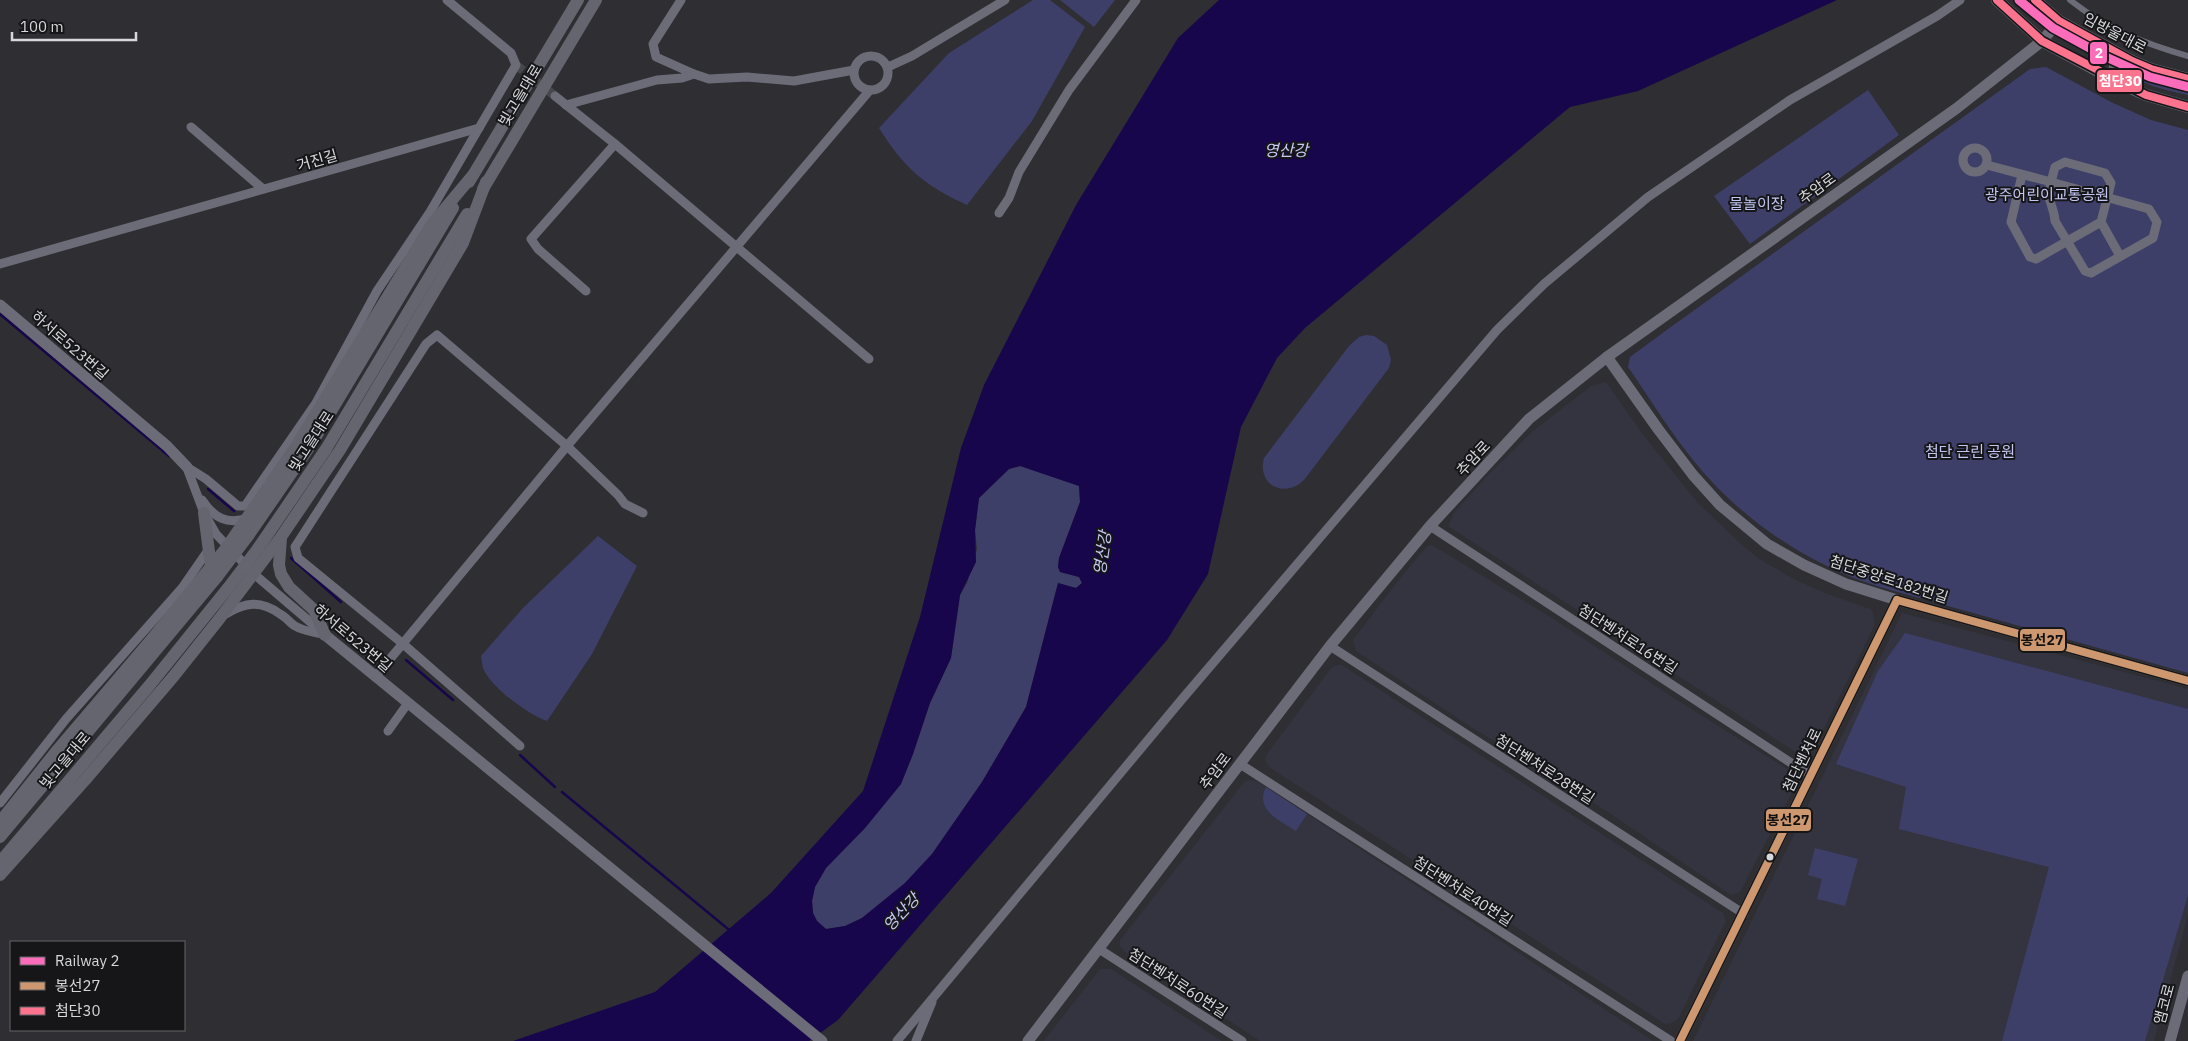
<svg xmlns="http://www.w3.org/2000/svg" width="2188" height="1041" viewBox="0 0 2188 1041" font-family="'IBM Plex Sans','Noto Sans KR',sans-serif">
	<rect width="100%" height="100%" fill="#2e2e33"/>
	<g fill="#343440">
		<path d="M1606,382l38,54 54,67 42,40 19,16 37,21 29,13 45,16 3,3 2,12 -63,129 -5,3 -7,-1 -352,-229 6,-13 31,-35 48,-47 58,-45z"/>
		<path d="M1432,545l123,75 122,80 110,69 7,15 -3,10 -51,98 -9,3 -162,-109 -98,-59 -115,-76 -3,-11 44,-58 30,-36z"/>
		<path d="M1902,613l286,76v226l-34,126h-461z"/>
		<path d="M1337,665h5l381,248 3,8 -48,98 -6,4 -7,1 -396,-257 -4,-7 2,-6 64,-86z"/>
		<path d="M1251,780l7,2 395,259h-393l-135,-89 -5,-6v-6l125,-159z"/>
		<path d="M1100,969h11l111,72h-178z"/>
	</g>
	<g fill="#3e3f69">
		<path d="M1033,0h17l35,27 -53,94 -65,84c-41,-18 -64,-38 -88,-77l70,-75z"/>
		<path d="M1060,0h55l-21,27z"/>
		<path d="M2046,67l67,36 38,17 37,10v543l-308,-86c-62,-19 -121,-56 -166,-103 -33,-34 -59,-78 -86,-117l2,-10 38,-28 362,-260z"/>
		<path d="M2137,73l18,8 33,10v4c-13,-3 -49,-10 -55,-21z"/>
		<path d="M1868,90l31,45 -149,109 -36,-48z"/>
		<path d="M1366,335l8,1 13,9 4,15 -2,8 -85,112c-20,19 -47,5 -40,-22l85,-112 10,-9z"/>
		<path d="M1021,466l58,20 1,16 -21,56 -1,9 2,5 19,5 3,6 -6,5 -18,-5 -32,124 -44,75 -50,72 -27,29 -43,35 -17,8 -19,3 -9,-8 -4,-8 -1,-12 3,-14 11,-19 39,-40 36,-44 12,-30 17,-51 21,-45 9,-63 7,-12 10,-34 -2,-19 4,-32 30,-29z"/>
		<path d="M598,536l39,30 -45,88 -45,67c-18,-6 -57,-34 -64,-53 -1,-3 -1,-8 -2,-12l42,-48z"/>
		<path d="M1905,633l283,76v186l-43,146h-143l47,-174 -150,-38 7,-42 -70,-23 42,-93z"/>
		<path d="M1266,787l41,27 -11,17c-15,-10 -42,-21 -30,-44z"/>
		<path d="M1815,848l43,11 -13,47 -28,-7 5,-20 -14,-4z"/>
	</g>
	<path fill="#18064c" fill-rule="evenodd" d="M1219,0h618l-199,91 -68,16 -265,221 -28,30 -36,69 -33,147 -41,66 -329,380 -29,21h-296l142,-49 116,-99 92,-102 57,-174 41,-169 23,-63 92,-180 102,-167zM1020,466l59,20 1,16 -21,56 -1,9 2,5 19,5 3,6 -6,5 -18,-5 -32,124 -44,75 -50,72 -27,29 -43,35 -17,8 -19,3 -9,-8 -4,-8 -1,-12 3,-14 11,-19 39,-40 36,-44 12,-30 17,-51 21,-45 9,-63 16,-33 -1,-32 4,-32 30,-29z"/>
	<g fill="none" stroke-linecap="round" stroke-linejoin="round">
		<g stroke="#18064c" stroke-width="2.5">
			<path d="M0,314l169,142"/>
			<path d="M208,489l26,22"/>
			<path d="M291,558l50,44"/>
			<path d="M406,660l47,40"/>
			<path d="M520,755l35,32"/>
			<path d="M562,792l166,137"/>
		</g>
		<path stroke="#47484c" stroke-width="9" stroke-dasharray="9 4.5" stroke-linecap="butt" d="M516,65l39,31"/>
		<path stroke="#6b6c77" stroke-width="6" d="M2070,0c35,28 75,44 118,56"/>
		<g stroke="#6b6c77" stroke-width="9">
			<path d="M681,0l-28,44 3,13 38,17"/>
			<circle cx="871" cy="73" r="17"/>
			<path d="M888,67l24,-11 93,-56"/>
			<path d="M555,96l60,48"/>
			<path d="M566,105l91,-25 25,-2 12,-4 15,5 38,-2 47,4 60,-11"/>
			<path d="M191,127l72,62"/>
			<circle cx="1975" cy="160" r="12"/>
			<path d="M1987,165l64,17 4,-15 10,-5 40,11 6,10 -10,39 -65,37 -6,-2 -19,-35 11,-47"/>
			<path d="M2051,182l98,27 8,13 -4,16 -62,35 -6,-2 -30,-50c-1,-17 -10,-20 -4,-39z"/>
			<path d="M999,213l10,-15 10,-26 50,-82 67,-90"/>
			<path d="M2101,222l19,34"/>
			<path d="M0,264l479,-136 37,-63 -5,-12 -64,-53"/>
			<path d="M586,291l-48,-42 -7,-10 84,-95 254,215"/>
			<path d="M187,467l19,12 32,27h7l71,-103 61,-112 53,-79 49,-84"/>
			<path d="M187,468l17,45 12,21 38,40 68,58"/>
			<path d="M202,500c12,18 25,25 46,18"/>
			<path d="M1430,526l381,250"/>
			<path d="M226,614c19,-12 35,-14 54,0 6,3 10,9 15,12 8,5 19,6 27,8"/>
			<path d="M1330,646l414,268"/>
			<path d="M375,677l192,-231 303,-356"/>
			<path d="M388,731l20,-28"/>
			<path d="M520,746l-118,-103 -104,-85 -3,-11 131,-203 11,-9 130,111 51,49 7,9 18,9"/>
			<path d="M1240,764l431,277"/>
			<path d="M0,803l66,-84 116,-131 27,-39"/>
			<path d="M1099,949l143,92"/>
			<path d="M897,1041l286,-343 314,-368 47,-46 104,-87 142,-97 147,-84 23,-16"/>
			<path d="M916,1041l16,-39"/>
		</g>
		<g stroke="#6b6c77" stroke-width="11">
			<path d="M0,305l167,141 20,21"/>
			<path d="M1607,357l51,72 35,46 27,30 47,39 37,21 42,19 51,16 291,81"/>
			<path d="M325,635l497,406"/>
			<path d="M1028,1041l302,-395 100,-120 99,-107 78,-62 350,-249 85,-67 11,-13 12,-4"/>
			<path d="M1680,1041l217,-441"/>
			<path d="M2170,1041l18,-65"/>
		</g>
		<g stroke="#64656f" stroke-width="12">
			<path d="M1997,0l45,41 80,43 24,11 42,12"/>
			<path d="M2035,0l24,21 73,40 19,8 37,10"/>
			<path d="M2121,84l-7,-9c-1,-11 7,-19 18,-14"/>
			<path d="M469,182l109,-182"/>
			<path d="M483,189l113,-189"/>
			<path d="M204,513l7,54"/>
			<path d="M248,536l64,-93 141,-235"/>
			<path d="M281,538l-2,27 2,9 8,13 25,23 11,25"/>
			<path d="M259,547l67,-98 141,-235"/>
			<path d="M0,822l55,-69 97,-114 75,-92 70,-102 135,-221 41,-49"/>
			<path d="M0,837l217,-260"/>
			<path d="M0,862l149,-176 79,-98"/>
			<path d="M0,875l85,-95 88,-103 47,-59 61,-81 59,-87 123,-207 23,-61"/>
		</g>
		<g stroke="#64656f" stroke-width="12">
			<path d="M217,577l31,-41"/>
			<path d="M228,588l31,-41"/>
		</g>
		<g stroke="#161619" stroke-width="11">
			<g id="bus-1">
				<path d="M1897,600l291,81"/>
				<path d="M1680,1041l217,-441"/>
			</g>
		</g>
		<g stroke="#161619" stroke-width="11">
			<g id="bus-2">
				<path d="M1997,0l45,41 104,54 42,12"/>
				<path d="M2035,0l24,21 73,40 19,8 37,10"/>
			</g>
		</g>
		<use href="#bus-1" stroke="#cd976f" stroke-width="8"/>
		<use href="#bus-2" stroke="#fc738d" stroke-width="8"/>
		<g stroke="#161619" stroke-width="12">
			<path id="rail-1" d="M2019,0l34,28 53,29 44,20 38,10"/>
		</g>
		<use href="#rail-1" stroke="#fb6dba" stroke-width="9"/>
	</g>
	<circle fill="#d7d8dc" stroke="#161619" stroke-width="2" cx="1770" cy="857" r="4.5"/>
	<g text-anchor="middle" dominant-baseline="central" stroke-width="4" stroke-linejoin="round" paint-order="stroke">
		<g font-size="15" fill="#d7d8dc" stroke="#161619">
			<text transform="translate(2115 33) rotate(28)">임방울대로</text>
			<text transform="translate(520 95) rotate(-59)">빛고을대로</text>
			<text transform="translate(317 160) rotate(-16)">거진길</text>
			<text transform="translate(1817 188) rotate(-36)">추암로</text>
			<text transform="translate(70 345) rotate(41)">하서로523번길</text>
			<text transform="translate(311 441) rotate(-57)">빛고을대로</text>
			<text transform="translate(1473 458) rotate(-47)">추암로</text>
			<text transform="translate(1889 579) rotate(18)">첨단중앙로182번길</text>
			<text transform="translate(353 638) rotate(40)">하서로523번길</text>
			<text transform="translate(1628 639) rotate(33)">첨단벤처로16번길</text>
			<text transform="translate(65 760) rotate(-50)">빛고을대로</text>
			<text transform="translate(1802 760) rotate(-64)">첨단벤처로</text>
			<text transform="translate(1545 769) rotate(33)">첨단벤처로28번길</text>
			<text transform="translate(1215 771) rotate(-53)">추암로</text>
			<text transform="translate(1463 891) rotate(33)">첨단벤처로40번길</text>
			<text transform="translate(1178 983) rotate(33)">첨단벤처로60번길</text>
			<text transform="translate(2164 1004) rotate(-75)">앰코로</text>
		</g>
		<g font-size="15" fill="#c3c6f2" stroke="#161619">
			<text x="2047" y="194">광주어린이교통공원</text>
			<text x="1757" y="203">물놀이장</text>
			<text x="1970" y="451">첨단 근린 공원</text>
		</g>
		<g font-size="16" font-style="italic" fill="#c5c9f4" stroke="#161619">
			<text x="1286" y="150">영산강</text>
			<text transform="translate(1102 553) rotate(-82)">영산강</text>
			<text transform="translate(901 912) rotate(-47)">영산강</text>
		</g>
	</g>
	<g stroke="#161619" stroke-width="2">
		<rect x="2089" y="41" width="19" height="24" rx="5" fill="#fb6dba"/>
		<rect x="2096" y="69" width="47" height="24" rx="5" fill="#fc738d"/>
		<rect x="2019" y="628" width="47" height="24" rx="5" fill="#cd976f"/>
		<rect x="1765" y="808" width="47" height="24" rx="5" fill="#cd976f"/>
	</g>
	<g font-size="14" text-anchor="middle" font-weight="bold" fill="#fff">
		<text x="2099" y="58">2</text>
		<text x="2120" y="86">첨단30</text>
	</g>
	<g font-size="14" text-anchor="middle" font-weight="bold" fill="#111">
		<text x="2042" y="645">봉선27</text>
		<text x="1788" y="825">봉선27</text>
	</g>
	<rect x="10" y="941" width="175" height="90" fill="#161619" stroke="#636467"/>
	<rect x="20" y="957" width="25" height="8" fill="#fb6dba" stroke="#636467"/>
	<text x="55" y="966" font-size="15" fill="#d7d8dc">Railway 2</text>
	<rect x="20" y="982" width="25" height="8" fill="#cd976f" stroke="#636467"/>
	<text x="55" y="991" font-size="15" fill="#d7d8dc">봉선27</text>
	<rect x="20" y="1007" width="25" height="8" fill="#fc738d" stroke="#636467"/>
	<text x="55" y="1016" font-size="15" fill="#d7d8dc">첨단30</text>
	<path d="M12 32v8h124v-8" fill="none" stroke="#d7d8dc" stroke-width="2.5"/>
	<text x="20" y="32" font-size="15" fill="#d7d8dc" stroke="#161619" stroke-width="4" paint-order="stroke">100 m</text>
</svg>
